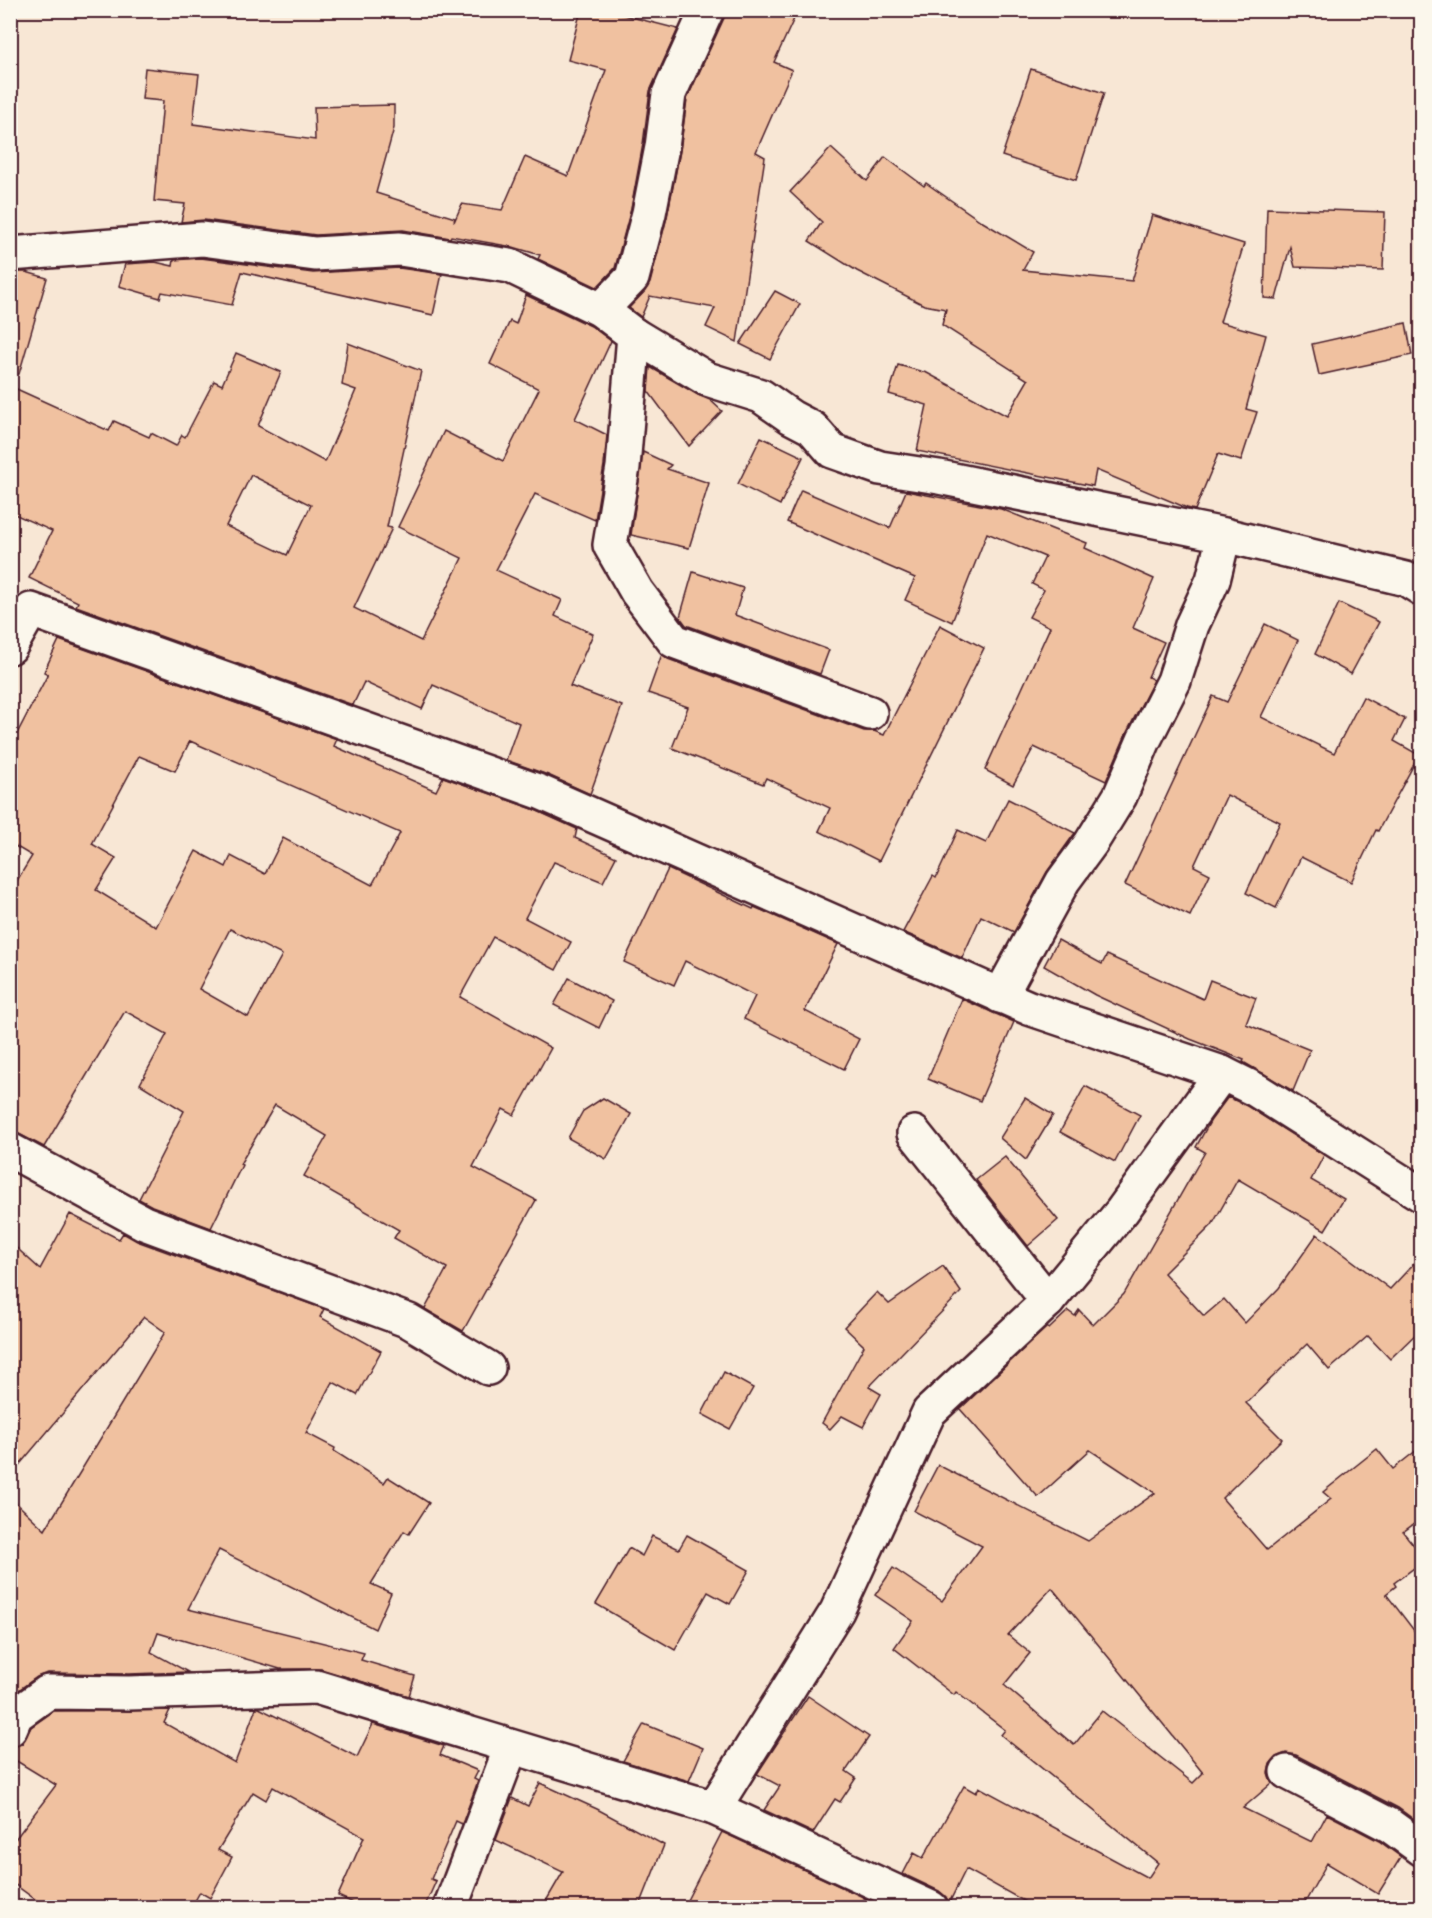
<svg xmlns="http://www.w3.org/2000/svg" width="1432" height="1918" viewBox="0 0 1432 1918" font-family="'Shantell Sans',sans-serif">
	<rect width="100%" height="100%" fill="#f8e7d5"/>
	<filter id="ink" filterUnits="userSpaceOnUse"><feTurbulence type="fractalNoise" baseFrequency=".0167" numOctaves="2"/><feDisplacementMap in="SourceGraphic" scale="12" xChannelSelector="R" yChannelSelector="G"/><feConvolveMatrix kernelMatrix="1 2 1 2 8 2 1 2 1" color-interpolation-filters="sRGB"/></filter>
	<g filter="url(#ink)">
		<g fill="#f0c1a0" stroke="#4a1f2b" stroke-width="1.5" fill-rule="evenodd">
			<path d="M581,10h23l74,19 -28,62 -7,53 -12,65 -16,59 -18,19 -59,-28 2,-4 -27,-8 -62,-11 -1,2 -47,-8 -87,5 -112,-15 -23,2 4,-18 -31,-3 9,-100 -21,-2 3,-31 54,6 -6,50 122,16 -1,-33 80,-2v23l-18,65 79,25 -1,4 8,-18 40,6 23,-53 43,19 38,-106 -38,-10z"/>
			<path d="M725,10h73l-24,52 18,8 -36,82 9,5 -28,185 -31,-15 9,-19 -65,-12 -9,21 -12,-9 16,-17 5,-8 17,-66 13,-66 7,-52 37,-81z"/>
			<path d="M1031,69l73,24 -28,87 -74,-24z"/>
			<path d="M831,148l36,33 18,-24 39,29 2,-3 55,38 52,31 -10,18 109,11 20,-66 92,29 -24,78 46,13 -20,74 11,3 -16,49 -23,-7 -23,56 -8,-2 -91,-38 -3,16 -176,-35 10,-46 -38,-11 9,-29 29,8 80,43 21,-36 -86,-55 4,-16 -22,-4 -67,-34 -48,-30 13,-19 -32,-30z"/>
			<path d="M1267,208l118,4 -2,58 -88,-3 -5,-20 -14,52 -12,-1z"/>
			<path d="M201,258l112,15 86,-5 43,6 -9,41 -191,-43 -10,33 -70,-13 -2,6 -41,-12 6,-22 30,-2 18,4 1,-6z"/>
			<path d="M16,272h10l21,6 -28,96 -9,-1v-82z"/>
			<path d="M775,291l25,13 -30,55 -30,-15z"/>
			<path d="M526,295l65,31 20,15 -36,78 32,16 -3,30 -9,55 -60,-26 -39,76 66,30 -7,16 38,18 -23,52 52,20 -32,88 -42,-19 -42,-15 13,-37 -86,-38 -11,24 -58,-27 -11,23 -277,-99 2,-4 -49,-24 23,-47 -42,-19v-126l99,45 5,-10 35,16 2,-4 25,13 6,-11 3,2 29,-56 8,4 14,-32 45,19 -23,54 67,36 31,-72 -14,-5 6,-42 73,28 -34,156 5,1 -38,80 67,33 41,-83 -64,-31 46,-96 59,30 36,-72 -49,-25 20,-43 6,3zM251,475l60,30 -24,50 -61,-29z"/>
			<path d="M1406,323l6,32 -93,20 -7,-31z"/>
			<path d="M650,367l48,28 12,5 12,11 -33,35 -41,-55z"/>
			<path d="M761,437l42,20 -23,48 -42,-21z"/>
			<path d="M643,452l28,13 -4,4 42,14 -20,65 -58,-13z"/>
			<path d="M801,490l89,38 16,-37 95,18 86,34 -2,5 69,31 -21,49 31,14 -16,35 6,3 -27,52 -21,49 -72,-34 -21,38 -28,-15 65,-143 -21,-10 15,-27 -12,-6 13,-27 -58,-24 -35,89 -47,-22 10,-22 -128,-56z"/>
			<path d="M693,572l50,16 -8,27 94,35 -9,24 -134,-49 -6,-8z"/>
			<path d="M1339,603l40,19 -28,52 -36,-20z"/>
			<path d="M1265,624l33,16 -37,77 73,36 29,-56 42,22 -11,22 25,14 -41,76 -2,-1 -25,52 -50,-25 -25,51 -30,-15 34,-71 -53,-27 -33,71 16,8 -20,42 -65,-31 88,-189 14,6z"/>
			<path d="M940,625l44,23 -105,213 -60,-30 11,-23 -64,-30 -3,6 -91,-36 16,-41 -40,-14 14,-39 6,5 196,72h10l10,4z"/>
			<path d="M59,640l278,99 -3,7 102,45 7,-14 90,32 44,20 -2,9 41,19 -13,25 -49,-20 -29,56 46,24 -15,28 -63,-33 -33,60 91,51 -37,67 -11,-6 -30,58 63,33 -73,131 -38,-22 22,-41 -53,-30 5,-8 -95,-54 23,-40 -52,-31 -35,59 2,1 -31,63 -59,-22 -13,-7 45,-88 -44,-27 27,-50 -42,-23 -81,136 -25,-13 -9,-3v-239l22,-36 -22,-13v-96l38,-73 -4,-2zM190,741l210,92 -28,52 -89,-47 -18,36 -34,-18 -5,11 -30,-16 -40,76 -60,-37 20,-32 -24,-14 47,-88 36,15zM230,929l52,26 -34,62 -49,-28z"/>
			<path d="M1008,799l67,34 -28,39 -33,60 -33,-16 -19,42 -59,-26 30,-56 3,2 22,-48 28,13z"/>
			<path d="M668,869l85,40 1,-2 84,37 -33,67 54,28 -15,30 -100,-50 11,-23 -70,-35 -11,24 -50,-23z"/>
			<path d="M1058,940l44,24 5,-9 96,44 7,-19 46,18 -10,26 64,26 -17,41 -50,-29 1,-2 -54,-21 -95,-44 -51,-29z"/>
			<path d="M569,978l43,23 -13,27 -45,-23z"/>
			<path d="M962,999l52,23 -34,79 -52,-22z"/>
			<path d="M1085,1086l55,29 -25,47 -55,-30z"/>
			<path d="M1228,1097l19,9 77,49 -13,25 33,19 -19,31 -87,-51 -26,46 -48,48 40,43 20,-17 21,24 34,-35 38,-54 73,55 32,-34v73l-32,31 -22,-23 -39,34 -22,-26 -61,59 36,36 -60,59 45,52 64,-51 -8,-7 54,-43 16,20 29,-23v72l-19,14 19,23v7l-28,21 2,3 -10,8 36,47v181l-2,2 -22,-16 -102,-53 -10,-2 -10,4 -6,7 -2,9 4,10 -29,25 69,34 15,-28 52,27 22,16 -23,37 -51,-31 -25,45h-266l-70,-39 -17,34 -3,-6 -7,-6 -36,-17 11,-21 9,5 41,-72 12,7 3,-6 169,91 10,-15 -157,-128 4,-5 -49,-38 -2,3 -60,-47 19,-27 -38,-26 18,-27 49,33 40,-55 -68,-35 24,-46 150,76 67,-48 -65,-43 -52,47 -78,-88 87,-82 2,2 19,-18 7,5 4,-6 14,15 31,-31 81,-142 -9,-5 15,-27zM1052,1588l151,185 -10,10 -91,-72 -28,34 -70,-60 26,-32 -22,-18z"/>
			<path d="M603,1098l28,16 -25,45 -38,-21 15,-27z"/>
			<path d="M1025,1098l28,17 -27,45 -26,-22z"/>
			<path d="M1005,1157l53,63 -30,26 -52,-66z"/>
			<path d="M70,1214l49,25 4,-6 14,8 187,68 -4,8 61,34 -24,44 -24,-13 -27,51 29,15 -1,3 50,32 4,-6 41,26 -20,31 -5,-3 -33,53 20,9 -16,36 -156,-79 -31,59 176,44 -3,7 54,16 -6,20 -88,-27h-41l-122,-36 -7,19 37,20 -59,2 -81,-1 -11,4 -27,19v-199l35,33 120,-198 -21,-15 -134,159v-234l30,27z"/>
			<path d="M943,1266l18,26 -92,95 12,7 -18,33 -21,-11 -12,13 -8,-6 42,-77 -20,-19 33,-35 12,12z"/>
			<path d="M724,1372l29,16 -23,41 -28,-15z"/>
			<path d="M687,1535l62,35 -19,34 -22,-12 -33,58 -79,-46 33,-56 13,8 10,-20 27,13z"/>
			<path d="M808,1696l61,41 -23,34 10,7 -16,24 -5,-3 -22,34 -49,-23 16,-24 -23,-12z"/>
			<path d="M256,1708h3l98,49 16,-33 71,22 -4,9 38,16 -4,8 4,2 -16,43 -6,-3 -25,58 5,2 -12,27h-60l-26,-12 26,-59 -91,-50 -7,13 -13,-8 -35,58 14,7 -22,41 -10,-6 -9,16h-144l-37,-27v-35l46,-61 -46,-28v-10l12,-3 9,-17 23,-16 116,-1 -6,13 71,40z"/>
			<path d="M644,1724l59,24 -14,33 -66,-20z"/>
			<path d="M540,1783l57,26 67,36 -25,63h-97l21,-36 -67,-32 16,-42 16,8z"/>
			<path d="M722,1832l139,64 19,12h-197z"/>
		</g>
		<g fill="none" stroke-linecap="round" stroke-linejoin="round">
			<g stroke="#4a1f2b" stroke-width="38">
				<g id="street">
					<path d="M10,254l192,-15 113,15 85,-5 110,17 91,44 33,25 -11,132 -13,78 27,47 37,49 196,72"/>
					<path d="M601,310l31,-32 17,-65 13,-66 7,-53 38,-84"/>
					<path d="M634,335l73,44 54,17 30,21 21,11 20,23 48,17 59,9 285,58 182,44 16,10"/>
					<path d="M10,647l21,-37 509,182 489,216 193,65 34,17 166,105"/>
					<path d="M1000,996l63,-115 28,-38 29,-47 24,-56 30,-59 18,-56 21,-45 11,-45"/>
					<path d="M914,1133l134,168"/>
					<path d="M10,1150l134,73 265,98 79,47"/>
					<path d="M10,1729l6,-14 32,-23 81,1 187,-6 398,121 217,100"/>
					<path d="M1287,1772l102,53 33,24"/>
					<path d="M714,1808l123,-197 92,-199 119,-111 74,-90 100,-138"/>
					<path d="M450,1908l61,-161"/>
				</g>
			</g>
			<use href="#street" stroke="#fbf7ec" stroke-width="33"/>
		</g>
	</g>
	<rect width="1432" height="1918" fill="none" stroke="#fbf7ec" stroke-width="36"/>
	<rect x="18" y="18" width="1396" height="1882" fill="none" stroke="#4a1f2b" stroke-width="2" filter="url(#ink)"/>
</svg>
